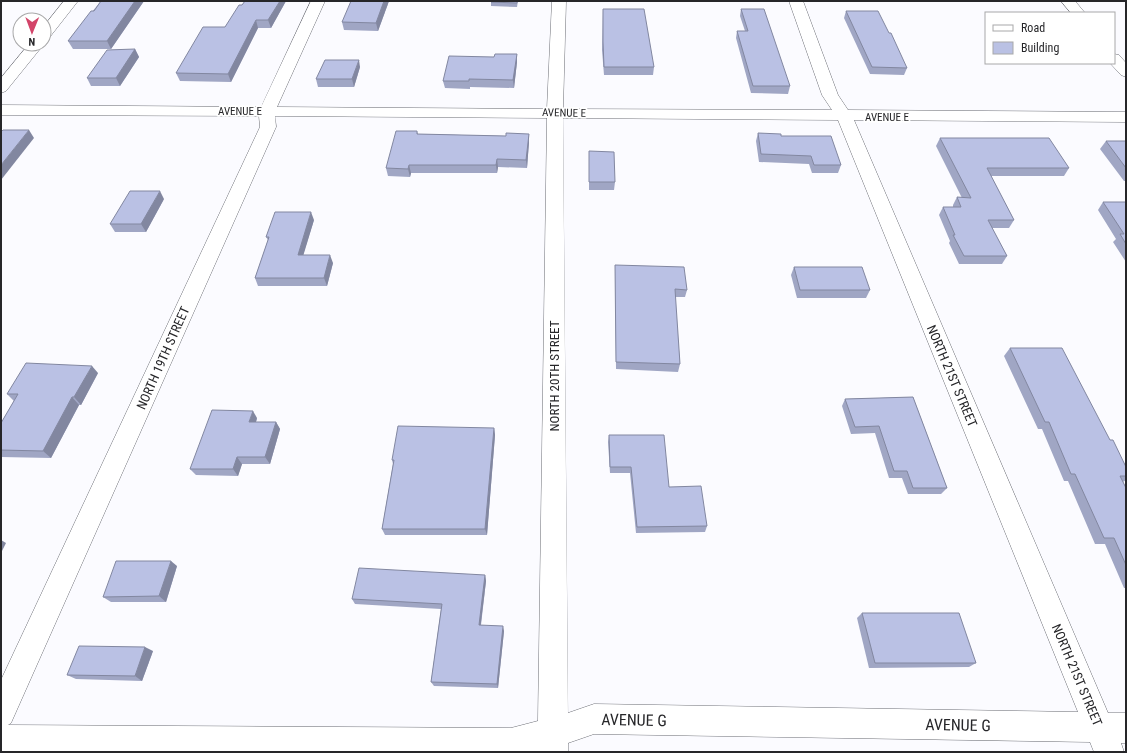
<svg xmlns="http://www.w3.org/2000/svg" width="1127" height="753" viewBox="0 0 1127 753" font-family="'Roboto Condensed',sans-serif">
	<rect width="100%" height="100%" fill="#fbfbff"/>
	<g fill="none" stroke-linecap="round" stroke-linejoin="round">
		<g stroke="#6e7077" stroke-width="1">
			<g id="minor">
				<path d="M64,1h14l-29,37 -5,1v-13z"/>
				<path d="M311,1h14l-48,106 270,2 5,-108h14l-3,108 269,1 -10,-15 -33,-94h14l35,94 10,15 278,2v10l-272,-2 254,593h18v30h-5l3,9h-30l-4,-10 -496,-8 -26,9v9h-567v-72l259,-553 -1,-11 -258,-1v-10l260,2zM275,116l272,2 -9,603 -27,7 -503,-3 3,-2 265,-596zM563,118l275,2 240,592 -484,-8 -26,9z"/>
				<path d="M1061,1h14l10,12h-14z"/>
				<path d="M29,44h15l-38,47 -5,2v-15z"/>
				<path d="M1114,54l5,1 7,8v14l-5,-2 -11,-12h4z"/>
			</g>
		</g>
		<use href="#minor" fill="#fff" fill-rule="evenodd"/>
	</g>
	<g fill="#a0a6c4">
		<path d="M101,1h43l-33,48h-38l-5,-8z"/>
		<path d="M245,1h41l-15,27h-13l-27,54 -51,-1 -4,-8 49,-46z"/>
		<path d="M389,1l-11,30 -34,-1 -2,-8z"/>
		<path d="M518,1l-1,6 -26,-1v-4z"/>
		<path d="M603,9l51,58 -1,8h-49l-2,-25z"/>
		<path d="M741,9l49,77 -2,8 -37,-1 -15,-55 1,-7h8l-5,-15z"/>
		<path d="M846,11l61,57 -3,7 -34,-1 -26,-56z"/>
		<path d="M135,49l4,8 -19,29h-29l-4,-8z"/>
		<path d="M517,54v8l-3,26 -44,-1v2l-25,-1 -2,-7 51,-24z"/>
		<path d="M360,67l-6,20h-36l-2,-8z"/>
		<path d="M417,131l1,3 88,2 23,-2v8l-2,26 -29,-1 -1,6h-86l-1,4 -22,-1 -2,-8z"/>
		<path d="M758,133l23,3 60,29 -3,8h-26l-3,-9 -50,-2 -3,-21z"/>
		<path d="M940,138l129,30 -5,8h-73l23,44 -5,8h-17l15,28 -5,8h-43l-10,-21 1,-2 -11,-26 4,-8h10v-2l4,-8 5,1 -26,-52z"/>
		<path d="M1106,141h20v40h-2l-24,-32z"/>
		<path d="M589,151l26,31 -1,8h-25z"/>
		<path d="M164,199l-18,33h-31l-5,-8z"/>
		<path d="M1103,202h23v60l-13,-20 3,-3 -18,-29z"/>
		<path d="M314,220l-11,35 30,8 -6,23h-69l-3,-8 13,-38 -2,-3z"/>
		<path d="M615,265l72,25 -2,7h-10l5,67 -2,8 -62,-3 -1,-96z"/>
		<path d="M794,267l76,23 -4,8h-69l-6,-23z"/>
		<path d="M1010,348l100,92 16,27v13l-3,2 3,6v100h-2l-19,-44h-10l-27,-63h-4l-22,-52h-4l-34,-73z"/>
		<path d="M98,373l-17,32h-2l-28,53 -50,-1v-34l13,-22 -7,-7z"/>
		<path d="M913,397l34,91 -6,6h-33l-6,-16h-13l-14,-45 -24,1 -9,-28 3,-7z"/>
		<path d="M257,418l-1,4h20l4,7 -10,35h-28l-4,12 -42,-1 -6,-6z"/>
		<path d="M494,428l1,7 -8,100h-102l-3,-6 11,-65 -1,-4z"/>
		<path d="M609,435l60,52 38,39 -2,6 -69,1 -6,-60h-20l-2,-31z"/>
		<path d="M177,566l-11,36h-55l-8,-5z"/>
		<path d="M485,575l1,6 -5,44 23,6 -6,57 -64,-2 -3,-4 10,-73 -86,-5 -3,-5z"/>
		<path d="M862,613l114,50 -7,4 -100,1 -12,-50z"/>
		<path d="M153,651l-11,30 -66,-2 -9,-4z"/>
	</g>
	<g fill="#8287a0">
		<path d="M135,1h9l-33,48 -4,-8z"/>
		<path d="M280,1h6l-15,27 -3,-8z"/>
		<path d="M384,1h5l-11,30 -2,-8z"/>
		<path d="M256,20l2,8 -27,54 -3,-8z"/>
		<path d="M135,49l4,8 -19,29 -4,-8z"/>
		<path d="M517,54v8l-3,26 -1,-8z"/>
		<path d="M359,60l1,7 -6,20 -2,-8z"/>
		<path d="M29,130l5,8 -33,42v-15z"/>
		<path d="M529,134v8l-2,26 -1,-8z"/>
		<path d="M497,159l1,8 -1,6 -1,-8z"/>
		<path d="M409,165l2,8 -1,4 -2,-8z"/>
		<path d="M160,191l4,8 -18,33 -5,-8z"/>
		<path d="M311,212l3,8 -13,43 -3,-8z"/>
		<path d="M330,255l3,8 -6,23 -3,-8z"/>
		<path d="M92,366l6,7 -17,32 -7,-8z"/>
		<path d="M72,397l7,8 -28,53 -8,-7z"/>
		<path d="M253,411l4,7 -3,11 -5,-7z"/>
		<path d="M276,422l4,7 -10,35 -5,-7z"/>
		<path d="M494,428l1,7 -8,100 -2,-6z"/>
		<path d="M237,457l5,7 -4,12 -5,-7z"/>
		<path d="M1,540l5,3 -5,10z"/>
		<path d="M171,561l6,5 -11,36 -7,-6z"/>
		<path d="M485,575l1,6 -6,49 -1,-5z"/>
		<path d="M503,626l1,5 -6,57 -1,-4z"/>
		<path d="M145,647l8,4 -11,30 -7,-5z"/>
	</g>
	<g fill="#bac1e4" stroke="#8287a0">
		<path d="M101,1h34l-28,40h-39l23,-30h3z"/>
		<path d="M245,1h35l-12,19h-12l-28,54 -52,-1 27,-46h22l14,-22h3z"/>
		<path d="M351,1h33l-8,22 -34,-1z"/>
		<path d="M491,1h26v2l-26,-1z"/>
		<path d="M603,9h41l10,58h-50l-1,-25z"/>
		<path d="M741,9h23l26,77h-37l-16,-55h11z"/>
		<path d="M846,11h32l11,22h2l16,35 -35,-1z"/>
		<path d="M135,49l-19,29h-29l20,-28z"/>
		<path d="M495,54h22l-4,26 -44,-1v2h-26l6,-25 45,1z"/>
		<path d="M325,60h34l-7,19h-36z"/>
		<path d="M3,130h26l-28,35v-33z"/>
		<path d="M396,131h21v3l89,2v-3l23,1 -3,26 -29,-1 -1,6h-87l-1,4 -22,-1z"/>
		<path d="M758,133l23,1v2h50l10,29h-27l-3,-9 -50,-2z"/>
		<path d="M940,138h109l20,30h-82l27,52h-26l19,36h-43l-11,-21h2l-12,-28h18l-4,-10 14,1z"/>
		<path d="M1106,141h20v27z"/>
		<path d="M589,151l25,1 1,30h-26z"/>
		<path d="M130,191h30l-19,33h-31z"/>
		<path d="M1103,202h23v42l-6,-10h4z"/>
		<path d="M275,212h36l-13,43h32l-6,23h-69l14,-41h-3z"/>
		<path d="M615,265l69,2 3,23 -12,-1 5,75 -64,-2z"/>
		<path d="M794,267h68l8,23h-70z"/>
		<path d="M1010,348h52l48,92h3l13,27v9h-6l6,12v77l-12,-27h-10l-29,-64h-4l-22,-52h-4z"/>
		<path d="M26,363l66,3 -18,31h-2l-29,54 -42,-1v-27l17,-29h-11z"/>
		<path d="M913,397l34,91h-34l-6,-17h-13l-15,-45 -24,1 -10,-28z"/>
		<path d="M212,410l41,1 -4,11h27l-11,35h-28l-4,12h-43z"/>
		<path d="M398,426l96,2 -9,101h-103l12,-69h-2z"/>
		<path d="M609,435h55l5,52 32,-1 6,40 -70,1 -6,-60h-21z"/>
		<path d="M116,561h55l-12,35 -56,1z"/>
		<path d="M359,568l126,7 -6,50 24,1 -6,58 -66,-2 11,-78 -90,-5z"/>
		<path d="M862,613h97l17,50h-101z"/>
		<path d="M79,646l66,1 -10,29 -68,-1z"/>
	</g>
	<g text-anchor="middle" dominant-baseline="central" stroke-width="3.5" stroke-linejoin="round" paint-order="stroke">
		<g font-size="11" fill="#262629" stroke="#fff">
			<text x="240" y="111">AVENUE E</text>
			<text transform="translate(564 113) rotate(1)">AVENUE E</text>
			<text x="887" y="117">AVENUE E</text>
		</g>
		<g font-size="13" fill="#262629" stroke="#fff">
			<text transform="translate(163 358) rotate(-66)">NORTH 19TH STREET</text>
			<text transform="translate(554 376) rotate(-90)">NORTH 20TH STREET</text>
			<text transform="translate(952 376) rotate(67)">NORTH 21ST STREET</text>
			<text transform="translate(1077 675) rotate(67)">NORTH 21ST STREET</text>
		</g>
		<g font-size="16" fill="#262629" stroke="#fff">
			<text transform="translate(634 720) rotate(1)">AVENUE G</text>
			<text transform="translate(958 725) rotate(1)">AVENUE G</text>
		</g>
	</g>
	<rect width="1127" height="753" fill="none" stroke="#262629" stroke-width="4"/>
	<rect x="985" y="12" width="130" height="52" fill="#ffffff" stroke="#a8a8a9"/>
	<rect x="993" y="25" width="20" height="6" fill="#ffffff" stroke="#a8a8a9"/>
	<text x="1021" y="32" font-size="12" fill="#262629">Road</text>
	<rect x="993" y="42" width="20" height="12" fill="#bac1e4" stroke="#a8a8a9"/>
	<text x="1021" y="52" font-size="12" fill="#262629">Building</text>
	<g transform="translate(32 32) rotate(181)"><circle r="19" fill="#ffffff" stroke="#a8a8a9"/>
	<path d="M0-3L7 15L0 10L-7 15Z" fill="#d34469"/>
	<text y="-6" font-size="11" font-weight="bold" text-anchor="middle" fill="#262629">N</text>
	</g>
</svg>
